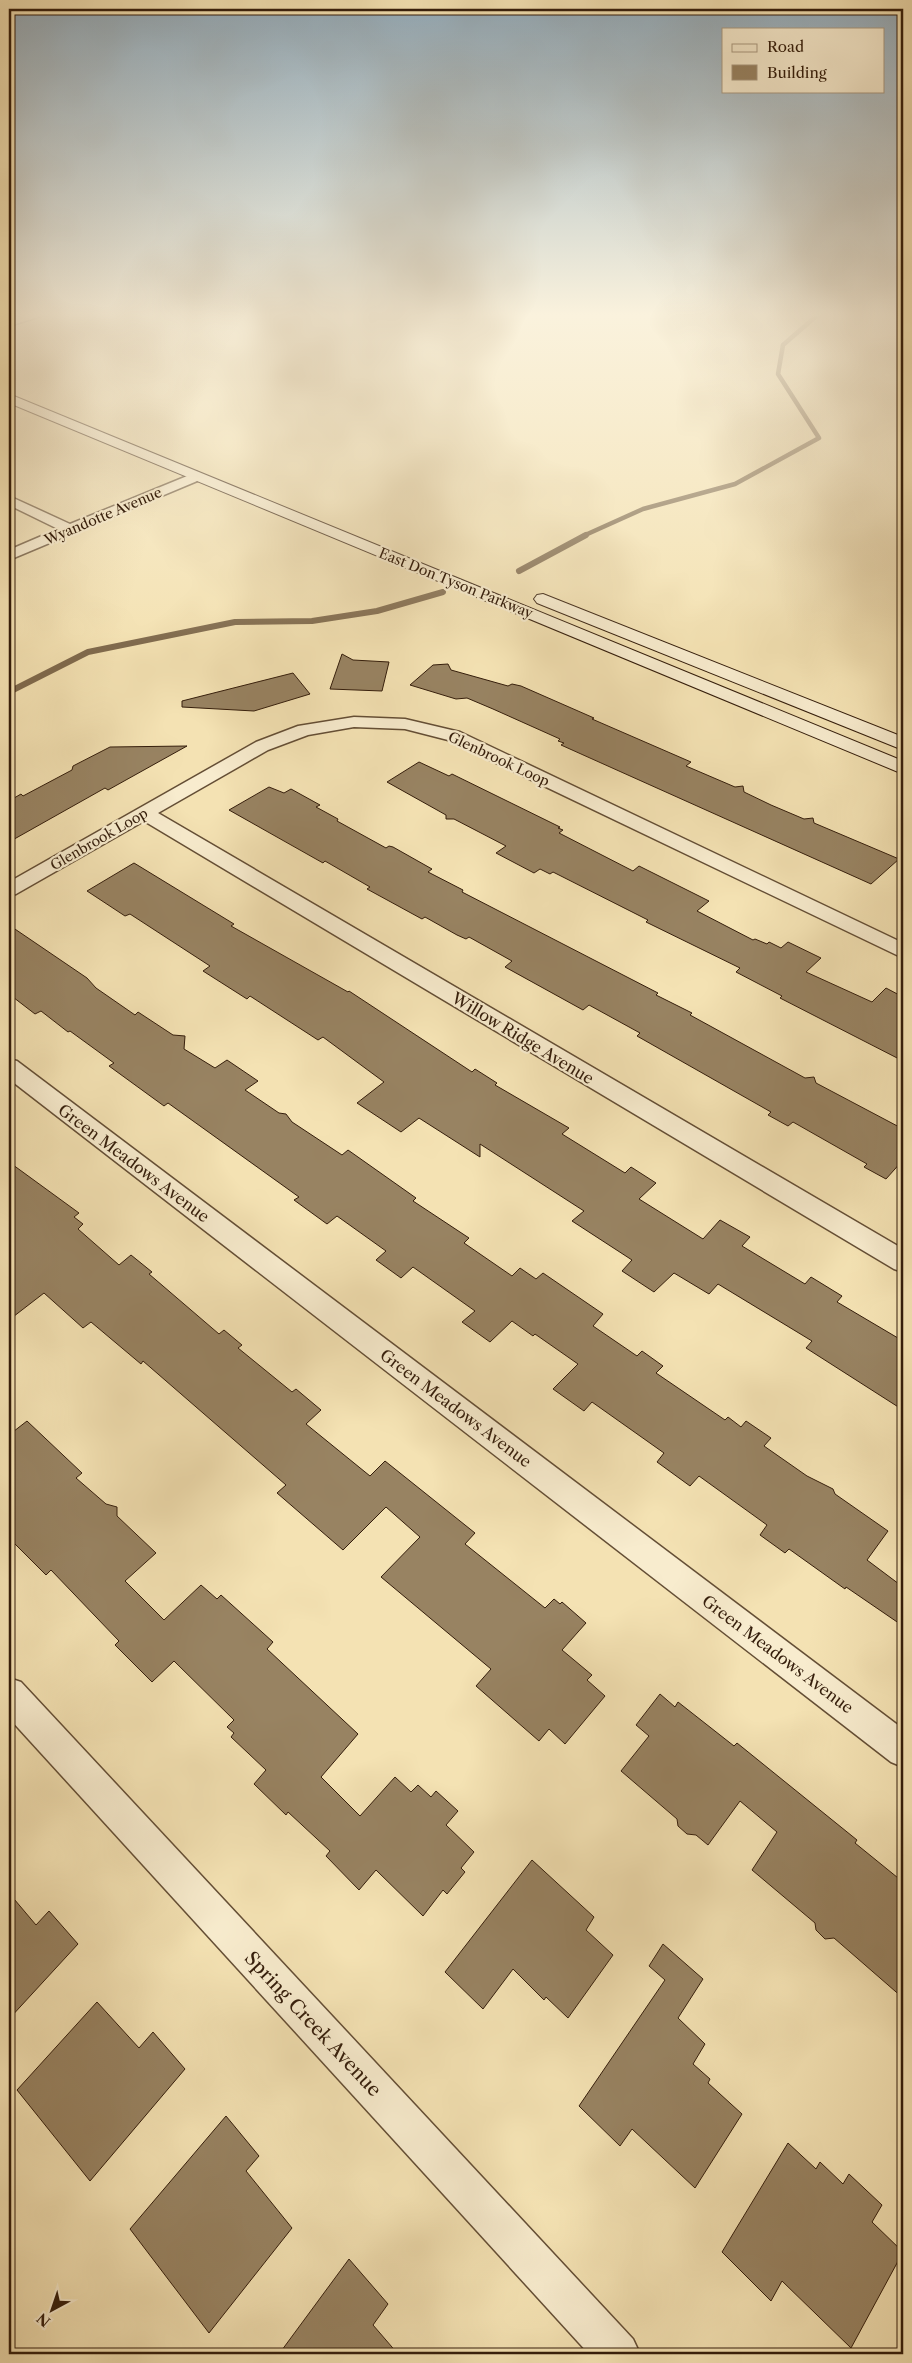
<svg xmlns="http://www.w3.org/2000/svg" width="912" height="2363" viewBox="0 0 912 2363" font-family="'Libre Caslon Text',serif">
	<rect width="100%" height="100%" fill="#f4e2b3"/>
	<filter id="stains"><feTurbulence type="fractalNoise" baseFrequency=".004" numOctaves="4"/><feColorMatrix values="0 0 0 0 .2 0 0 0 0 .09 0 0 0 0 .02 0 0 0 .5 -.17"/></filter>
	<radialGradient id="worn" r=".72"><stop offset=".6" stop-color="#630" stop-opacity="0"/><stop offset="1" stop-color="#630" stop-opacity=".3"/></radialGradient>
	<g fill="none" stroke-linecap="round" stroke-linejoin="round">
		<path stroke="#806b4e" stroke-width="4.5" d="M583,536l60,-27 92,-25 84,-46 -41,-64 5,-29 38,-33"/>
		<g stroke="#806b4e" stroke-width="6">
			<path d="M519,571l67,-36"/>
			<path d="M9,692l79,-40 147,-30 77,-1 65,-10 66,-19"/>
		</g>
	</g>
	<g fill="#988362" stroke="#341d0b">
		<path d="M342,654l11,6 36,2 -7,29 -52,-2z"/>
		<path d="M448,664l3,6 57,16 4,-2 9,2 73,32 -2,1 99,43 -5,4 49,21 8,-1 1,6 27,13 33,14 9,-1 1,5 85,36 -28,25 -310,-139 3,-2 -6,-2 2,-2 -67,-30 -26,-11 -11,1 -46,-14 23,-20z"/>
		<path d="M293,673l17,21 -56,17 -72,-4v-6z"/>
		<path d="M187,746l-79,44 -3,-2 -96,54v-41l12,-7 2,2 49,-26 1,-4 37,-19z"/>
		<path d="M419,762l30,14 3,-2 108,53 -2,1 5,2 -4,3 74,38 6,-5 70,35 -12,10 56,29 2,-1 12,5 2,-2 12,6 7,-6 33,16 -15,14 66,30 14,-14 17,9v64l-123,-63 2,-2 -46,-24 4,-4 -94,-46 2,-2 -95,-48 -3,2 -10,-5 -6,4 -38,-20 10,-7 -52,-27h-8v-4l-59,-33z"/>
		<path d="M269,787l15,6 7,-4 29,16 -4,2 22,12 -1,2 49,27 3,-2 4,1 39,22 -4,3 35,18 -1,2 196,101 -2,2 36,18 -2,2 115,63 9,-1 2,6 87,46v31l-17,19 -22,-12 3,-3 -74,-42 -5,4 -20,-11 3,-3 -134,-76 3,-3 -51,-28 -6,5 -78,-43 7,-6 -43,-24 -3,2 -9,-4 -32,-18 -3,2 -55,-30 3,-2 -45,-26 -2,2 -94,-53z"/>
		<path d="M134,863l100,61 -3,2 117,66 1,-1 123,81 3,-3 22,14 -2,2 74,43 -7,6 63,39 6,-6 25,16 -17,16 64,40 17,-19 30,17 -8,9 63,38 6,-7 31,19 -5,6 66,39v69l-97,-62 6,-7 -94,-57 -9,10 -35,-21 -20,19 -32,-21 10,-11 -60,-39 12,-10 -104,-67v13l-61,-39 -18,14 -44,-29 27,-21 -61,-45 -5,3 -68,-44 -3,3 -44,-28 7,-5 -80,-52 -5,2 -38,-25z"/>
		<path d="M9,925l78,53 9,10 39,27 3,-3 35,23 12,1 -1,13 31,19 12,-8 31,21 -13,9 34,23 7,1 6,8 50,33 6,-5 68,48 -3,3 56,37 -5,5 48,33 8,-8 16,11 7,-6 60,41 -10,12 44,30 5,-5 21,15 -7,7 69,47 3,-3 13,10 5,-6 25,17 -7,8 43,30 26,13 2,5 53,37 -21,29 36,27v39l-57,-39 -1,2 -56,-40 -4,4 -25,-18 7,-10 -68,-49 -9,10 -33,-24 7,-9 -72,-51 -8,9 -31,-22 25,-25 -43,-30 -2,2 -21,-15 -22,21 -28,-20 13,-11 -62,-44 -12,11 -25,-18 10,-9 -49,-35 -10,8 -33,-24 5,-3 -131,-94 -4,3 -55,-40 5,-3 -44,-32 -2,1 -27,-21 -6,3 -26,-20z"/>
		<path d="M9,1162l70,51 -5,4 9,7 -5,5 41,36 12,-10 21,17 -3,2 70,60 5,-4 18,15 -4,3 54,44 4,-3 25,21 -15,14 64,52 15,-15 90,72 -10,11 80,64 9,-9 6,5 2,-2 24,21 -24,27 30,25 -5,5 18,16 -40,48 -16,-15 -10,12 -63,-55 15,-17 -110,-92 39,-40 -34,-30 -43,43 -66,-57 9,-8 -143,-124 -2,3 -50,-42 -8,6 -39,-35 -35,27z"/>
		<path d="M27,1421l55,52 -6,5 30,26 11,3v9l39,37 -31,28 39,39 37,-35 16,14 4,-4 52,47 -6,7 91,85 -37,43 39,39 35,-39 16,15 7,-7 13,12 5,-6 22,20 -12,14 28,27 -13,16 4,4 -18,22 -4,-4 -20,26 -47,-46 -17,20 -33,-34 4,-5 -42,-39 -2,3 -32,-31 12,-14 -35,-33 3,-4 -7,-6 7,-7 -60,-59 -22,21 -37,-37 4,-4 -68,-71 -5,5 -37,-37v-103z"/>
		<path d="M660,1694l15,13 3,-5 56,44 3,-3 120,97 -2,3 48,39v116l-69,-60 -9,1 -9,-9 -1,-7 -63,-53 25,-38 -37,-31 -32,44 -12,-10 -9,-1 -9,-8 -1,-7 -56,-48 28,-35 -13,-11z"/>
		<path d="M532,1860l62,57 -8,13 27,25 -45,63 -22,-21 -2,3 -31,-31 -30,40 -38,-37z"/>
		<path d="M9,1893l27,32 13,-14 29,33 -69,75z"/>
		<path d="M663,1944l40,35 -25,39 27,26 -12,20 17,15 -2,4 34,31 -47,74 -63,-59 -12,17 -41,-40 86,-126 -16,-14z"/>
		<path d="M97,2002l42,46 14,-16 32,37 -95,112 -73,-91z"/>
		<path d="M226,2116l33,40 -13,15 46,57 -83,105 -79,-104z"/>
		<path d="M788,2143l28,26 4,-7 23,22 6,-10 33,31 -10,17 31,30 -52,96 -69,-67 -11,20 -49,-49z"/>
		<path d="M349,2259l39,45 -15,21 25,29h-119z"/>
	</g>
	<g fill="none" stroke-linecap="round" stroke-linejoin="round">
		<g stroke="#644e35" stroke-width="3">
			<g id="minor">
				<path d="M32,312h18l-2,2 -39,12v-7z"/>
				<path d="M197,472l7,4 -2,3 -193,81v-10l49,-21 -49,-24v-9l61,28z"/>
				<path d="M354,717l51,2 55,13 443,211v15l-455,-218 -43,-11 -51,-2 -46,8 -40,15 -110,63 745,436v23l-9,-3 -750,-448 -128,73 -7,2v-14l247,-140 42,-16z"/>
				<path d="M9,1059l8,2 886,668v38l-12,-5 -882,-683z"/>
				<path d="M9,1678l12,4 612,657 7,15h-51l-580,-636z"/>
			</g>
		</g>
		<g stroke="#341d0b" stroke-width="2">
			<g id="secondary">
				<path d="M9,394l894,367v13l-894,-371z"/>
				<path d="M543,594l360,143v13l-366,-147 -3,-4 3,-4z"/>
			</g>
		</g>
		<use href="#minor" fill="#f8ecce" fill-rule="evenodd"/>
		<use href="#secondary" fill="#f8ecce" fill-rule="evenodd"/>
	</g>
	<linearGradient id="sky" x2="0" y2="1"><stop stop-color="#93acbc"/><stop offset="0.49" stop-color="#faf2dd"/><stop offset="1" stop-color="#faf2dd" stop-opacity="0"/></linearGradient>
	<rect width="912" height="643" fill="url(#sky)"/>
	<g text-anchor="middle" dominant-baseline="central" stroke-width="4.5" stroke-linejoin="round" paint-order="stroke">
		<g font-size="14" fill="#341d0b" stroke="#f8ecce">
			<text transform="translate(103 516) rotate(-23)">Wyandotte Avenue</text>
			<text transform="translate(456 583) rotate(22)">East Don Tyson Parkway</text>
			<text transform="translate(499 759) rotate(25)">Glenbrook Loop</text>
			<text transform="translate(99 839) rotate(-30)">Glenbrook Loop</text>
		</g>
		<g font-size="16" fill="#341d0b" stroke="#f8ecce">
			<text transform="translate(523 1038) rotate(31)">Willow Ridge Avenue</text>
			<text transform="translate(134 1163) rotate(37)">Green Meadows Avenue</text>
			<text transform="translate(456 1408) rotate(37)">Green Meadows Avenue</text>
			<text transform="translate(778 1654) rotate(37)">Green Meadows Avenue</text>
		</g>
		<g font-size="19" fill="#341d0b" stroke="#f8ecce">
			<text transform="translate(313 2024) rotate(47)">Spring Creek Avenue</text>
		</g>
	</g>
	<rect width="912" height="2363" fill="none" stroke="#f4e2b3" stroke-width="30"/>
	<rect x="10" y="10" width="892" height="2343" fill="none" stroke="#341d0b" stroke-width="2.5"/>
	<rect x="15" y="15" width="882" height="2333" fill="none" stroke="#341d0b"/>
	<rect x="722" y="28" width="162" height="65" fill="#f8ecce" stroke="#aa9980"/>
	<rect x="732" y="44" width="25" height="8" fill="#f8ecce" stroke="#aa9980"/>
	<text x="767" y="52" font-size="15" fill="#341d0b">Road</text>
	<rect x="732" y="65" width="25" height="15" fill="#988362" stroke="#aa9980"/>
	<text x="767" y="78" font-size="15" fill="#341d0b">Building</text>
	<g transform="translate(52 2310) rotate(220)" stroke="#f8ecce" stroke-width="4" paint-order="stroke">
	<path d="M0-4L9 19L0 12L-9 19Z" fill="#341d0b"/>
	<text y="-8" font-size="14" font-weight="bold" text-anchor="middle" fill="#341d0b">N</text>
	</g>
	<rect width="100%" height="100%" filter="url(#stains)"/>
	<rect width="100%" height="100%" fill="url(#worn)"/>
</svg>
